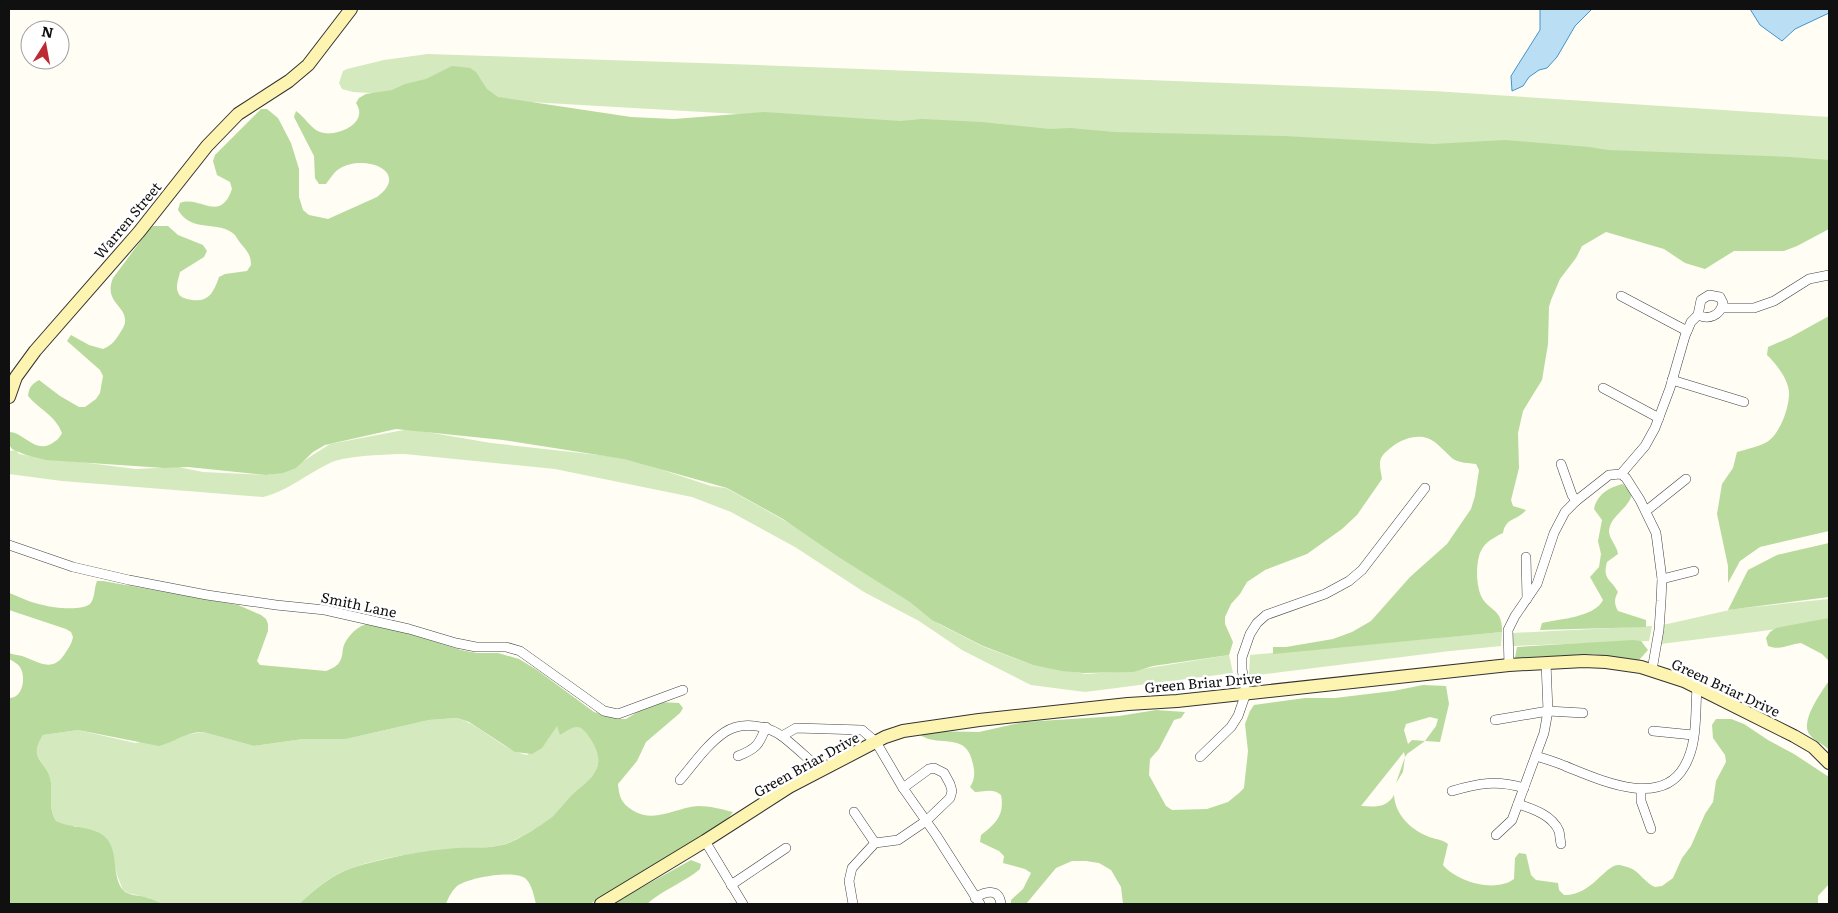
<svg xmlns="http://www.w3.org/2000/svg" width="1838" height="913" viewBox="0 0 1838 913" font-family="Literata,serif">
	<rect width="100%" height="100%" fill="#fffdf4"/>
	<g fill="#d4e9bd">
		<path d="M428,54l302,10 703,27 396,26v59l-1476,-84 -11,-3 -3,-6 4,-12 4,-2 37,-9z"/>
		<path d="M409,429l82,14 135,15 85,28 15,2 63,35 127,82 23,19 45,23 49,18 53,9 44,-3 99,-16 4,18 -148,19 -54,-7 -69,-35 -43,-29 -55,-29 -69,-45 -64,-35 -39,-15 -137,-28 -150,-15c-17,0 -59,2 -73,8 -24,11 -44,29 -69,35l-201,-16 -53,-7v-23l7,-1 3,4 5,1 112,14 42,-2 25,5 66,3 25,-8 36,-23z"/>
		<path d="M1829,599v20l-51,10 -117,15 2,-19 71,-16z"/>
		<path d="M1652,626l-3,15 -136,5v-13z"/>
		<path d="M1502,632l-1,14 -51,5 -201,25 1,-21z"/>
		<path d="M457,718c26,8 43,31 70,37l21,-16 5,-10 4,-3c7,0 16,-1 23,1 7,1 15,17 17,23 7,20 -10,32 -23,43 -8,7 -13,15 -21,23 -8,8 -33,22 -45,27 -17,6 -34,4 -52,6 -36,3 -70,7 -104,19 -20,6 -38,22 -53,36h-136l-14,-6 -21,-5 -5,-3 -6,-15 -6,-26 -35,-23h-11l-9,-5c-9,-14 -2,-28 -6,-43 -2,-10 -11,-15 -13,-24 -1,-7 3,-14 6,-19l35,-5 57,13 68,-11 51,14 49,-7h43l83,-19z"/>
	</g>
	<g fill="#b8da9d" fill-rule="evenodd">
		<path d="M452,66l18,2 6,4 11,17 11,8 133,20 43,2 90,-7 136,9 22,-2 59,3 69,7 20,-1 44,4 170,4 149,8 72,-4 84,7 19,3 182,7 39,3v69l-32,17 -13,5h-50l-29,18 -20,-6 -21,-14 -58,-17 -24,14 -6,12 -16,21 -9,21 -2,7 -1,37 -6,36 -19,31 -5,22 1,35 -8,32 2,6 13,4c-9,11 -20,7 -23,23 -21,10 -25,17 -26,40 0,7 1,16 4,23 8,16 22,12 21,36l-229,22v-7h13l47,-8 19,-7 19,-11 39,-44 37,-33 24,-35 4,-13 4,-26 -3,-6c-7,-1 -17,-1 -23,-5 -6,-5 -11,-11 -17,-16 -13,-11 -31,-6 -43,3 -16,12 -14,15 -11,33l-25,36 -15,14 -35,25 -42,16 -18,12 -7,12 -9,10 -6,13v7l8,18 -4,13 -76,11 -20,6 -50,1 -21,-2 -29,-6 -50,-19 -51,-26 -22,-18 -73,-46 -54,-37 -56,-31 -103,-29 -121,-19 -107,-11 -71,16 -12,7 -17,16 -13,5 -17,2 -78,-8 -24,1 -118,-8 -20,-5 -14,-6 -3,-4 1,-13c14,1 25,21 41,12 5,-3 8,-5 11,-11 -6,-17 -23,-24 -34,-37 1,-9 4,-12 11,-16l21,16 19,11h6l11,-8 4,-6 3,-17 -3,-6 -33,-29 4,-6 18,10 14,4c9,-4 12,-8 17,-16 2,-3 5,-8 5,-11 2,-16 -22,-20 -12,-44l35,-47 5,-5h15l10,9 25,10 4,6 -3,6 -24,15c-1,6 -5,14 -2,20 1,4 5,6 9,7 20,5 26,-4 32,-22l6,-3 22,-3 4,-6c0,-9 -3,-13 -9,-20 -3,-3 -5,-7 -7,-10 -17,-16 -43,-1 -57,-25l2,-7c20,-8 40,21 52,-14l-2,-7 -13,-7 -4,-14 2,-6 46,-46h6l11,9 13,25 8,26v28l4,13 6,5 19,4 49,-22c35,-26 -14,-44 -38,-28 -6,4 -9,10 -13,15h-7l-4,-6 -1,-22 -20,-39 2,-6c9,6 15,18 24,21 15,6 50,-8 36,-29l3,-5 7,-4 26,-4 13,-6 21,-5z"/>
		<path d="M1829,316v215l-69,16 -20,14 -12,22v-17l-11,-52 5,-30 11,-16 4,-16c10,-3 21,-5 30,-10 13,-8 23,-36 22,-51 -2,-14 -13,-27 -22,-36l1,-8 23,-10z"/>
		<path d="M1623,484l9,10c-3,15 -23,22 -23,38 1,8 8,14 9,22l-11,8c-5,18 4,17 11,30 -4,7 -4,12 0,19l28,9v7l-106,3 2,-7c18,-4 53,-6 61,-23l-13,-23 9,-10 2,-13 -3,-13 4,-21 -8,-11c3,-15 16,-22 29,-25z"/>
		<path d="M1829,543v54l-101,13 20,-40 29,-15z"/>
		<path d="M97,581h6l135,24 23,10 5,4 2,5v7l-11,30 3,4 66,6c5,-2 12,-5 14,-10 3,-4 2,-11 4,-16 4,-9 14,-20 24,-21l35,8 58,18 16,3h21l21,6 18,11 57,42 26,7h6l26,-16 8,-1 19,1 4,5 -3,5 -34,29 -9,19 -19,23c1,12 3,19 14,26 23,14 42,-2 66,-4 12,0 23,3 35,6l-3,4 -8,8 -57,37 -75,43h-54c-2,-8 -4,-19 -10,-25 -11,-10 -60,-1 -70,8 -5,5 -8,11 -10,17h-147c15,-14 34,-30 53,-36 35,-11 69,-17 105,-20 17,-1 32,1 49,-4 12,-4 36,-19 46,-27 8,-8 15,-18 23,-25 21,-17 32,-28 15,-54 -11,-16 -15,-12 -30,-3l-3,-9 -15,22 -10,6 -17,-2 -46,-30 -12,-4 -28,2 -83,19h-43l-49,7 -51,-14c-15,-1 -29,10 -44,14l-81,-16 -35,5c-3,5 -7,12 -6,19 2,9 11,14 13,24 4,15 -3,29 6,43 15,8 37,4 50,17 13,13 5,38 17,52 5,6 18,5 25,8 5,1 10,4 15,6h-154v-206c13,1 17,-19 12,-29 -2,-5 -8,-8 -12,-10v-6c5,2 11,2 16,4 17,7 29,15 41,-5 3,-5 6,-9 7,-15l-2,-5 -5,-3 -57,-19v-17c11,4 22,10 34,12 10,3 39,6 47,-1 5,-5 4,-16 7,-23z"/>
		<path d="M1829,618v43l-7,-7 -21,-11c-12,1 -21,8 -33,3l-2,-8 4,-6 6,-4z"/>
		<path d="M1633,640l8,1 7,9 -9,10 -46,-6 -78,4 2,-11z"/>
		<path d="M1829,681v69c-5,-6 -15,-9 -19,-15 -11,-12 11,-43 19,-54z"/>
		<path d="M1423,685l23,1 3,18 -9,38 -15,-1 -18,13 -2,3 -2,15 -7,11 9,-26 -1,-5 -43,54c14,1 26,2 33,-11 1,19 16,34 33,41 8,4 13,2 21,8l-5,21c14,17 52,28 71,14l1,-21 4,-5 7,1 5,21 5,5 22,3 1,7 5,5c27,1 40,-29 54,-30 4,0 9,2 12,3 9,3 15,15 25,19l7,-1 11,-8 9,-20 9,-12 14,-32 8,-12 3,-21 10,-19 -1,-7 -12,-17 -1,-13 4,-6h15l13,5 24,16 26,14 35,23v107l-11,12v8h-695l-2,-17 -10,-17 -12,-7 -13,-2h-14l-16,7 -30,36h-15v-4l12,-11 8,-16 -6,-4 -22,-6 1,-7 -5,-5 -19,-9 1,-7c15,-11 24,-21 20,-40 -9,-7 -15,-3 -26,-3l-5,-5c5,-8 5,-14 3,-23 -6,-33 -32,-16 -53,-29l6,-4 53,1 45,-10 95,-6 37,-6 29,2 -4,6 -7,2 -15,29 -9,10 -1,16 17,31 6,4 35,-1 21,-7 11,-9 5,-5 4,-37 -3,-27 5,-13 4,-6 51,-7h30l58,-7zM1430,717l8,2 -2,7 -11,15 -13,-1 -4,4 -4,-14 2,-6z"/>
		<path d="M691,860l10,4 -1,5c-15,13 -38,21 -53,35h-35z"/>
	</g>
	<g fill="#badff5" stroke="#4294cb">
		<path d="M1540,9h52l-17,17 -18,31 -10,11 -8,2 -10,7 -6,9 -11,5 -1,-15 29,-46z"/>
		<path d="M1750,9h79v4l-34,16 -13,12 -22,-16z"/>
	</g>
	<g fill="none" stroke-linecap="round" stroke-linejoin="round">
		<g stroke="#434343" stroke-width="10">
			<g id="street">
				<path d="M1621,296l66,35"/>
				<path d="M1722,308h32l20,-7 35,-22 20,-4"/>
				<path d="M1672,380l72,22"/>
				<path d="M1603,388l56,30"/>
				<path d="M1561,464l11,31 4,6"/>
				<path d="M1621,474l24,-28 10,-18 15,-40 15,-52 6,-14 7,-7 3,-15 8,-5 11,2 3,6c-3,13 -14,17 -25,12"/>
				<path d="M1646,511l40,-32"/>
				<path d="M9,545l64,22 56,13 78,15 69,10 49,5 84,19 47,14 20,4h30l14,4 84,60 14,3 65,-24"/>
				<path d="M1526,557l1,42"/>
				<path d="M1662,579l32,-8"/>
				<path d="M1509,665l-1,-35 7,-14 22,-32 17,-51 11,-21 11,-11 33,-26 12,-1 5,4 14,22 16,33 6,46 -1,22 -2,29 -7,40"/>
				<path d="M1495,720l53,-9 35,2"/>
				<path d="M1653,731l40,4"/>
				<path d="M782,736l14,-8 66,2 14,12 27,46 33,47 44,69"/>
				<path d="M738,756c18,-7 21,-11 28,-29"/>
				<path d="M1536,756c10,3 20,6 29,10 33,13 95,43 119,1 14,-23 11,-54 13,-79"/>
				<path d="M1200,757l31,-30 7,-11 8,-23 -4,-24v-12l8,-23 7,-11 9,-8 59,-21 24,-13 13,-11 63,-82"/>
				<path d="M680,780c13,-15 27,-36 45,-48 17,-11 42,-7 58,5 13,10 25,22 38,33"/>
				<path d="M1641,789v12l10,28"/>
				<path d="M1452,791c27,-8 45,-11 72,-3"/>
				<path d="M1518,804c15,5 34,11 41,27 1,4 1,9 2,13"/>
				<path d="M854,812l21,31"/>
				<path d="M1496,835l16,-15 32,-87 4,-22 -2,-48"/>
				<path d="M705,841l38,63"/>
				<path d="M731,885l55,-37"/>
				<path d="M975,898c11,-7 24,-10 26,6"/>
				<path d="M853,904l-4,-23 3,-13 23,-25 23,-3 28,-19 24,-23 2,-7 -2,-7 -6,-11 -10,-5 -5,1 -26,19"/>
			</g>
		</g>
		<g stroke="#323232" stroke-width="14">
			<g id="secondary">
				<path d="M9,397l7,-20 19,-26 104,-119 68,-86 31,-32 51,-33 19,-16 43,-56"/>
				<path d="M601,904l104,-63 84,-54 96,-50 18,-6 76,-11 149,-16 49,-3 332,-36 75,-4 22,1 35,5 43,14 110,55 19,11 16,16"/>
			</g>
		</g>
		<use href="#street" stroke="#fff" stroke-width="9"/>
		<use href="#secondary" stroke="#fdf4b1" stroke-width="12"/>
	</g>
	<g text-anchor="middle" dominant-baseline="central" stroke-width="5" stroke-linejoin="round" paint-order="stroke">
		<g font-size="14" fill="#101010" stroke="#fff">
			<text transform="translate(127 220) rotate(-50)">Warren Street</text>
			<text transform="translate(359 604) rotate(12)">Smith Lane</text>
			<text transform="translate(1203 682) rotate(-5)">Green Briar Drive</text>
			<text transform="translate(1726 687) rotate(25)">Green Briar Drive</text>
			<text transform="translate(806 764) rotate(-29)">Green Briar Drive</text>
		</g>
	</g>
	<rect width="1838" height="913" fill="none" stroke="#101010" stroke-width="20"/>
	<g transform="translate(45 45) rotate(11)"><circle r="24" fill="#ffffff" stroke="#9f9f9f"/>
	<path d="M0-4L9 19L0 12L-9 19Z" fill="#be2a31"/>
	<text y="-8" font-size="14" font-weight="bold" text-anchor="middle" fill="#101010">N</text>
	</g>
</svg>
